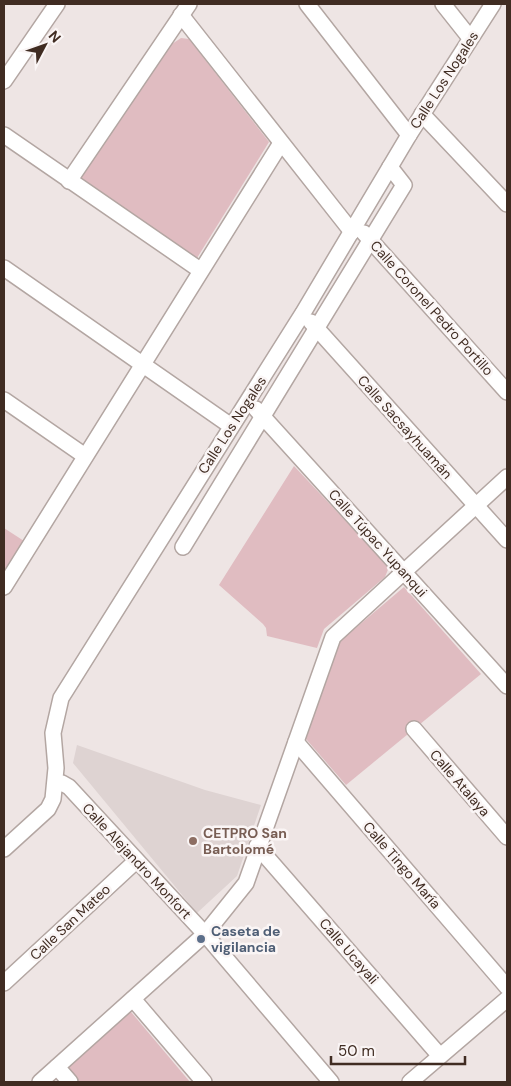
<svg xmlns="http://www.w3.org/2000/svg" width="511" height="1086" viewBox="0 0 511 1086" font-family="'DM Sans',sans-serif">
	<rect width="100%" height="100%" fill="#eee5e4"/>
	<path fill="#ded3d2" d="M77,745l128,45 56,15 -24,71 -40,37 -124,-150z"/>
	<g fill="#e0bcc1">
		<path d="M181,38l8,1 80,103 -72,116 -119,-79 94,-135z"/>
		<path d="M294,466l95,101 -4,10 -61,52 -7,19 -50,-12 -1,-8 -3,-4 -44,-39z"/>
		<path d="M4,528l20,13 -20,30z"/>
		<path d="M404,587l77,87 -135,111 -40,-46 33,-97z"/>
		<path d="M126,1006l64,76h-110l-16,-18z"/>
	</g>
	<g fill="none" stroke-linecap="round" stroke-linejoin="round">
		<g stroke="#b3a6a2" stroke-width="18">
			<g id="minor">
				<path d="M307,4l102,131"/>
				<path d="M443,4l27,34"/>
				<path d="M181,15l171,217"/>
				<path d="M4,81l53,-77"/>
				<path d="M422,114l85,90"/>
				<path d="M4,135l196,135"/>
				<path d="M69,181l120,-177"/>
				<path d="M364,233l143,159"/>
				<path d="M4,268l227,158"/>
				<path d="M311,322l196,218"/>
				<path d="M4,400l81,56"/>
				<path d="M256,409l251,277"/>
				<path d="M183,547l221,-362 -14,-18"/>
				<path d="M4,587l277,-444"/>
				<path d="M414,729l93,108"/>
				<path d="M296,742l211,245"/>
				<path d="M55,786l7,-3 7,4 136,147 126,148"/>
				<path d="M257,846l183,210"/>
				<path d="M4,849l44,-40 5,-10 3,-31 -3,-35 8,-35 242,-385 106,-178 84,-131"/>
				<path d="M4,983l132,-122"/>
				<path d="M133,999l71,83"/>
				<path d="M57,1067l13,15"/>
				<path d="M40,1082l165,-148 41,-51 87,-246 174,-160"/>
				<path d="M410,1082l97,-83"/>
			</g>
		</g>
		<use href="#minor" stroke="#fff" stroke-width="15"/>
	</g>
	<circle fill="#8d6e63" stroke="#faf5f5" stroke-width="2" cx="193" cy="841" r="5"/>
	<circle fill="#5c6f8a" stroke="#faf5f5" stroke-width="2" cx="201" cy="939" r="5"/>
	<g text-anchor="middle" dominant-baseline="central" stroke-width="5" stroke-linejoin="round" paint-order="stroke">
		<g font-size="14" fill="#402c22" stroke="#faf5f5">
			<text transform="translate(444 80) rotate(-57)">Calle Los Nogales</text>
			<text transform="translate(432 308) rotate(48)">Calle Coronel Pedro Portillo</text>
			<text transform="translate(232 425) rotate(-57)">Calle Los Nogales</text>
			<text transform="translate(405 427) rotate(48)">Calle Sacsayhuamán</text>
			<text transform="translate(378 543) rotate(48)">Calle Túpac Yupanqui</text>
			<text transform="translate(460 783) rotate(49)">Calle Atalaya</text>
			<text transform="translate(137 861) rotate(47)">Calle Alejandro Monfort</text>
			<text transform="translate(402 865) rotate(49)">Calle Tingo María</text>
			<text transform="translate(70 922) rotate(-43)">Calle San Mateo</text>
			<text transform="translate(349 951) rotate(49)">Calle Ucayali</text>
		</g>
		<g font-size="14" font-weight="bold" fill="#785e54" stroke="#faf5f5" text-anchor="start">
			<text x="203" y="833">CETPRO San<tspan x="203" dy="16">Bartolomé</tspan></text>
		</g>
		<g font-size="14" font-weight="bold" fill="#4e5e75" stroke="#faf5f5" text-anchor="start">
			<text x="211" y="931">Caseta de<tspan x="211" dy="16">vigilancia</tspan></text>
		</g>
	</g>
	<rect width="511" height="1086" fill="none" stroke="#402c22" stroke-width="10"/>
	<g transform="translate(45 45) rotate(49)" stroke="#faf5f5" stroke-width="4" paint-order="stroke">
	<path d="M0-4L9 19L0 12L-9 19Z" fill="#402c22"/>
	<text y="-8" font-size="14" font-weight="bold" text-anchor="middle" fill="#402c22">N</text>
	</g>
	<path d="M331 1056v8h134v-8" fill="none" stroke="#402c22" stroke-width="2.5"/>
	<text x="338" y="1056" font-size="15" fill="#402c22" stroke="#faf5f5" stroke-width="4" paint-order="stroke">50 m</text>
</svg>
